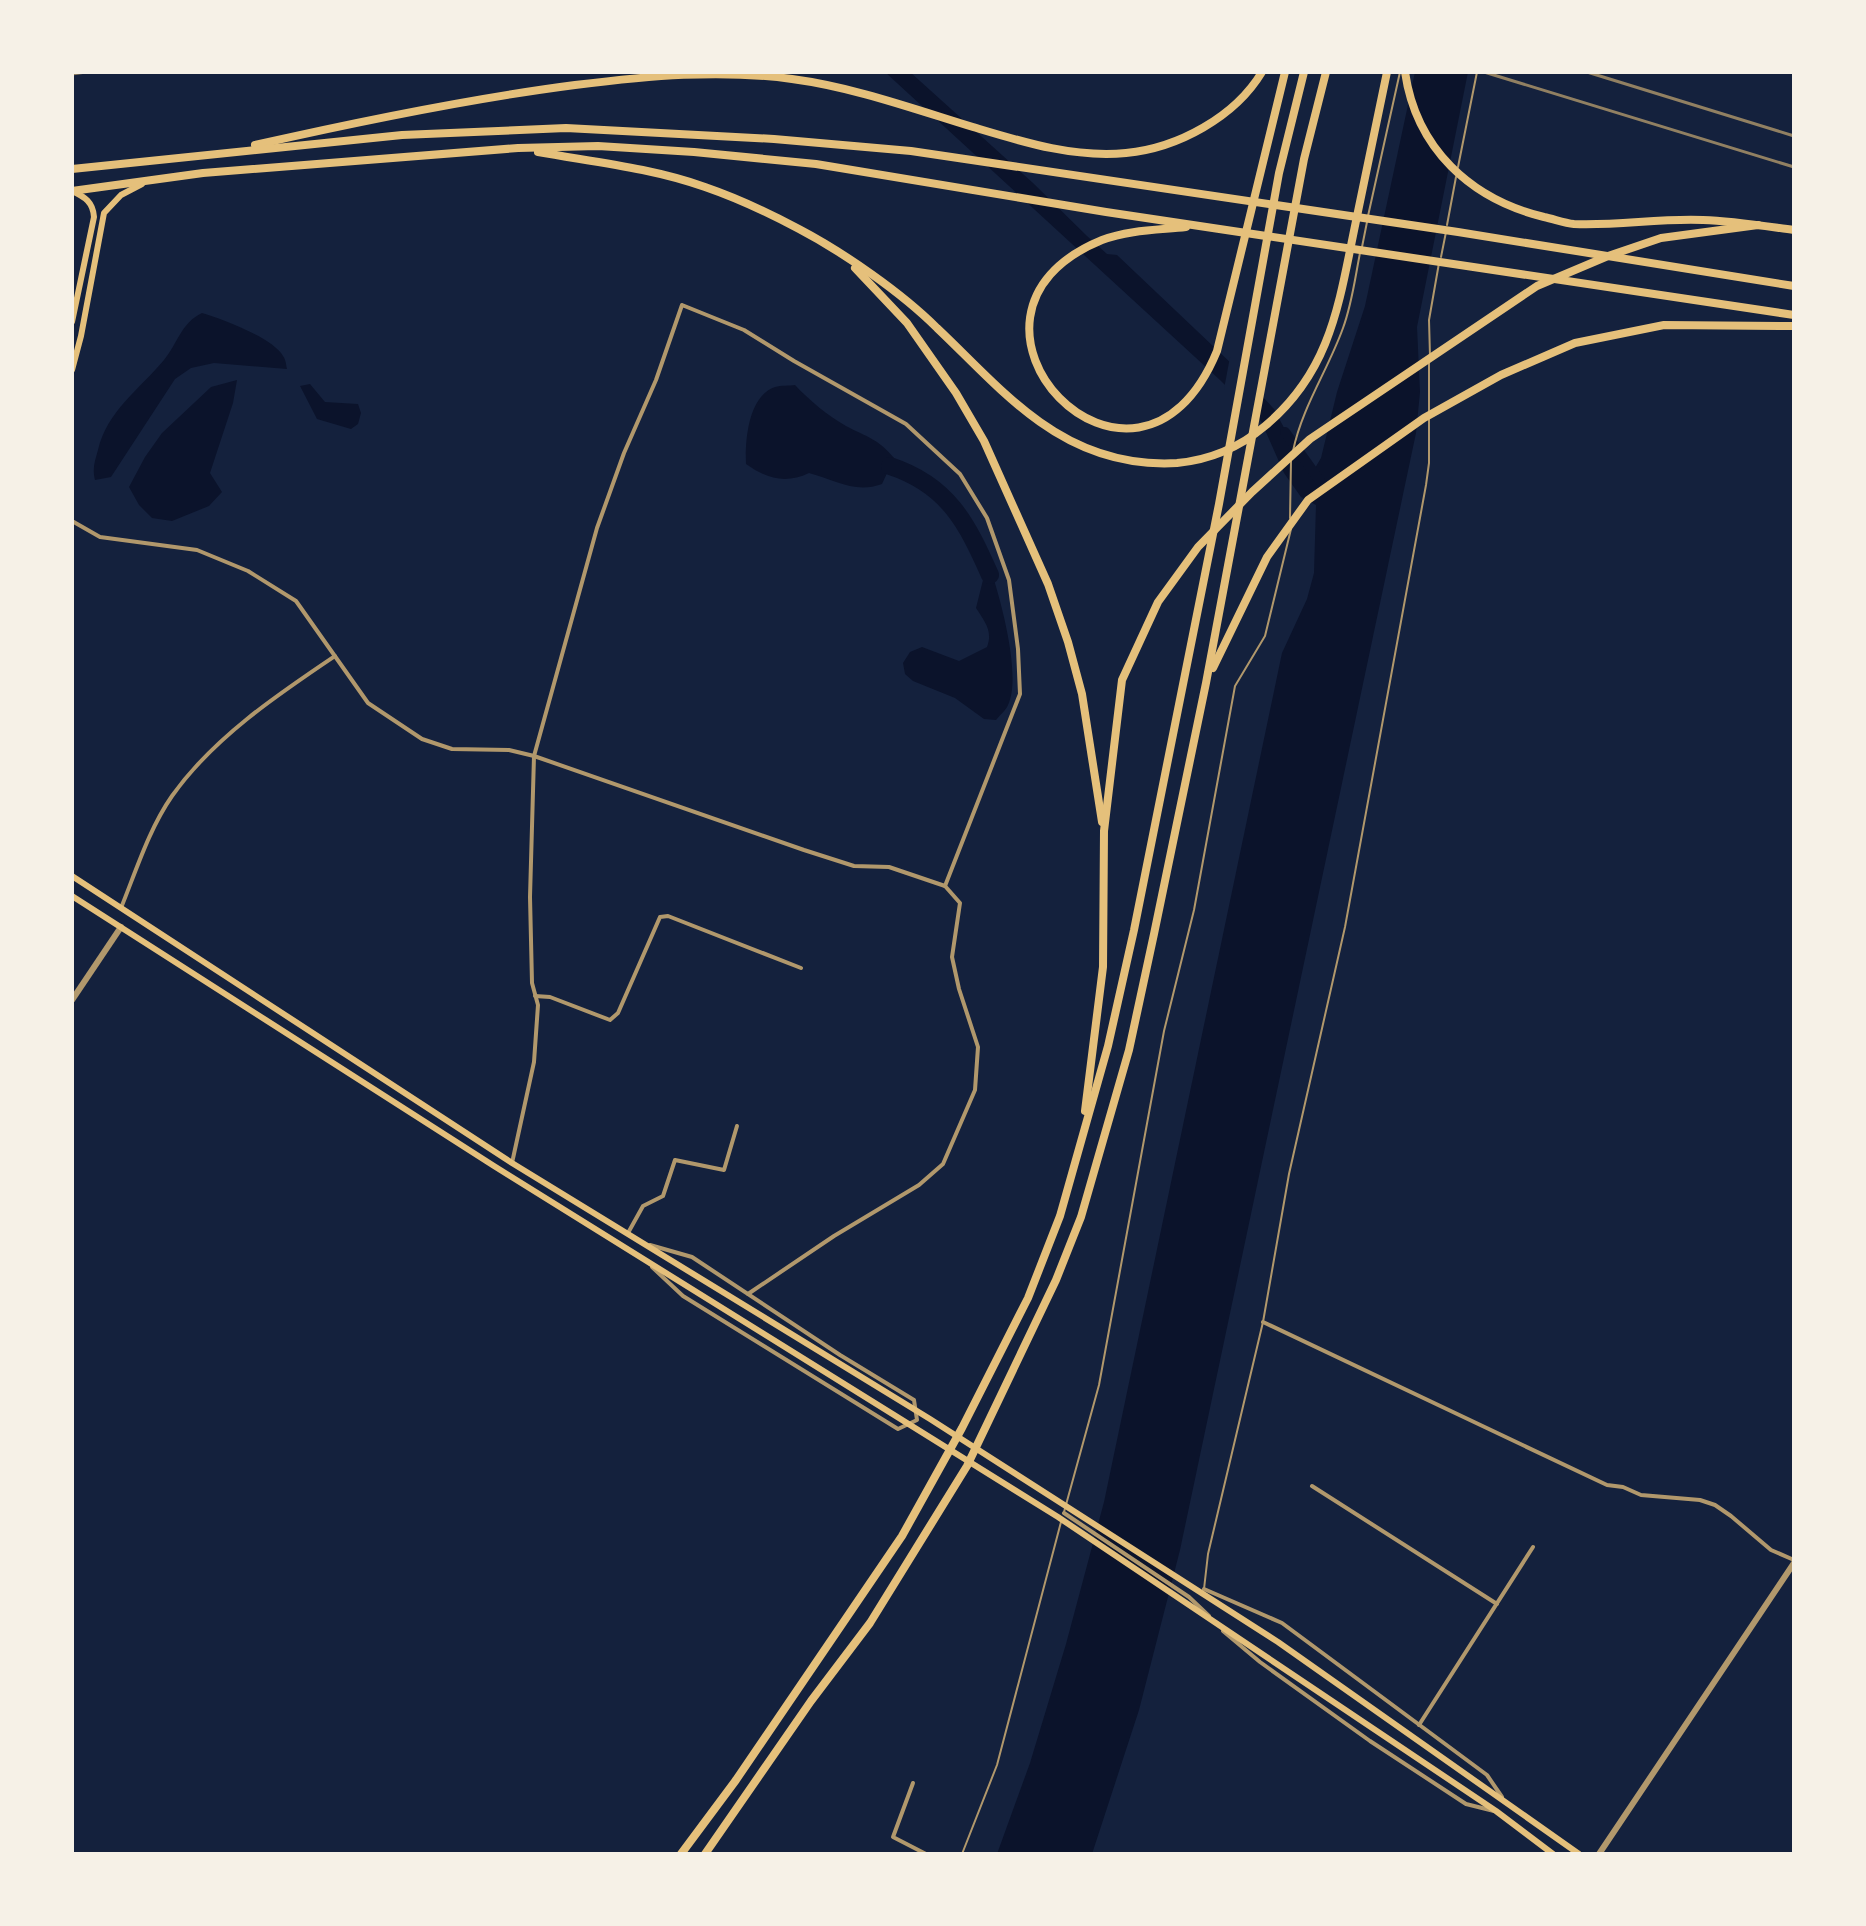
<svg xmlns="http://www.w3.org/2000/svg" width="1866" height="1926" viewBox="0 0 1866 1926" font-family="'Asap Condensed',sans-serif">
	<rect width="100%" height="100%" fill="#14213d"/>
	<g fill="#0b132b">
		<path d="M885,72h25l123,111 54,53 20,18 10,1 117,111 40,43 32,60 6,4 9,-15 16,-66 28,-86 50,-234h53l-51,255 3,65 -4,41 -236,1117 -41,160 -47,144h-95l33,-91 36,-119 38,-142 178,-849 25,-54 7,-26 2,-68 -15,-8 -17,-24 -23,-52 -41,-41z"/>
		<path d="M202,313c20,6 71,25 81,43 3,4 3,9 4,13l-73,-6 -23,5 -16,11 -64,98 -16,3c-3,-12 0,-19 3,-30 9,-39 42,-61 66,-90 14,-17 17,-37 38,-47z"/>
		<path d="M237,380l-4,23 -23,70 12,19 -13,14 -37,15 -20,-3 -13,-13 -10,-18 16,-30 17,-24 49,-46z"/>
		<path d="M310,384l15,18 33,2 3,9 -3,11 -7,5 -34,-10 -17,-33z"/>
		<path d="M795,385c15,16 32,30 51,41 22,12 30,11 48,32l-12,26c-27,10 -46,-4 -73,-11 -23,11 -42,6 -63,-9 -1,-23 2,-68 29,-77 6,-2 14,-1 20,-2z"/>
		<path d="M990,575l4,5c9,29 27,98 14,125 -2,5 -9,11 -12,15l-12,-1 -29,-21 -42,-17 -8,-7 -2,-11 7,-11 12,-5 37,14 28,-14c6,-16 -2,-25 -11,-39l8,-32z"/>
	</g>
	<path fill="#14213d" d="M1230,357l30,31 -7,31 -29,-30z"/>
	<g fill="none" stroke-linecap="round" stroke-linejoin="round">
		<path stroke="#0b132b" stroke-width="10" d="M1285,432l35,49"/>
		<path stroke="#0b132b" stroke-width="18" d="M890,466c58,19 77,57 100,109"/>
		<g stroke="#b1986c" stroke-width="2">
			<path d="M1458,167l19,-95"/>
			<path d="M1368,216l32,-144"/>
			<path d="M1447,225l9,-48"/>
			<path d="M1362,247l5,-25"/>
			<path d="M1441,257l5,-25"/>
			<path d="M1430,356l-1,-36 10,-57"/>
			<path d="M1429,412v-50"/>
			<path d="M1293,451c9,-44 35,-81 50,-123 9,-24 12,-50 17,-75"/>
			<path d="M1290,518l1,-57"/>
			<path d="M1064,1512l35,-127 65,-354 30,-121 41,-224 30,-50 26,-107"/>
			<path d="M1204,1589l4,-35 55,-232 26,-148 56,-247 81,-442 3,-22v-45"/>
			<path d="M962,1854l35,-89 64,-243"/>
		</g>
		<g stroke="#b1986c" stroke-width="4">
			<path d="M72,521l28,16 97,13 51,21 48,30 72,102 54,36 30,10 57,1 25,6 270,94 50,16 35,1 56,19 15,17 -8,54 7,32 19,58 -3,43 -32,74 -24,21 -85,51 -86,58"/>
			<path d="M121,908c15,-37 28,-79 51,-112 41,-58 105,-101 163,-140"/>
			<path d="M535,996l15,1 60,23 8,-7 42,-96 8,-1 133,52"/>
			<path d="M512,1163l22,-101 4,-57 -6,-22 -2,-86 4,-141 63,-228 27,-75 32,-73 26,-75 62,25 50,31 112,63 54,50 27,44 22,62 9,69 2,45 -75,192"/>
			<path d="M628,1233l15,-27 20,-10 12,-36 49,10 13,-44"/>
			<path d="M650,1245l42,12 148,98 74,45 3,20 -19,9 -215,-133 -31,-29"/>
			<path d="M1263,1322l344,163 16,2 18,8 59,5 15,5 16,11 40,34 23,10"/>
			<path d="M1312,1486l185,118"/>
			<path d="M1064,1513l125,84 20,19"/>
			<path d="M1204,1589l78,34 205,152 15,22"/>
			<path d="M1223,1631l37,31 110,79 96,63 28,7"/>
			<path d="M1419,1725l114,-178"/>
			<path d="M913,1783l-20,54 33,17"/>
		</g>
		<g stroke="#b1986c" stroke-width="6">
			<path d="M72,1000l49,-73"/>
			<path d="M1599,1854l195,-291"/>
		</g>
		<g stroke="#e5c07b" stroke-width="6">
			<path d="M72,322l22,-105c-1,-15 -9,-20 -22,-26"/>
			<path d="M72,370l9,-34 23,-123 17,-18 21,-11"/>
			<path d="M72,876l440,287 418,256 348,223 301,212"/>
			<path d="M72,896l422,270 564,351 438,294 57,43"/>
		</g>
		<g stroke="#e5c07b" stroke-width="8">
			<path d="M1405,72c11,76 65,127 139,145 10,2 20,6 30,7 43,2 86,-6 129,-4 30,1 61,6 91,10"/>
			<path d="M255,145c106,-24 212,-46 320,-60 73,-9 144,-16 217,-6 61,8 122,30 181,48 50,15 100,31 153,26 52,-5 109,-36 136,-81"/>
			<path d="M538,152c56,10 114,16 167,35 32,11 64,26 94,42 44,23 103,64 138,99 34,32 65,67 103,94 42,30 86,44 137,41 32,-3 63,-16 88,-37 67,-56 74,-124 91,-205 10,-50 21,-99 31,-149"/>
			<path d="M72,169l330,-34 164,-7 208,11 137,12 547,81 336,54"/>
			<path d="M72,191l131,-18 315,-25 80,-2 96,6 122,12 290,48 688,103"/>
			<path d="M1186,227c-28,3 -58,3 -84,13 -186,76 34,308 115,111l68,-279"/>
			<path d="M855,268l52,55 49,70 28,48 64,143 20,58 14,52 20,128"/>
			<path d="M1213,668l54,-111 41,-57 116,-82 77,-43 74,-32 89,-18 130,1"/>
			<path d="M1085,1111l18,-144 1,-136 18,-151 36,-78 40,-55 54,-55 58,-53 227,-153 71,-30 53,-18 97,-13"/>
			<path d="M681,1854l55,-74 166,-244 60,-108 66,-130 32,-82 48,-170 26,-116 85,-426 60,-331 25,-101"/>
			<path d="M705,1854l106,-153 59,-78 97,-157 89,-186 25,-63 48,-167 25,-116 52,-251 98,-524 22,-87"/>
		</g>
		<g stroke="#918062" stroke-width="3">
			<path d="M1484,72l310,95"/>
			<path d="M1587,72l207,64"/>
			<path d="M72,74l14,-2"/>
		</g>
	</g>
	<rect width="1866" height="1926" fill="none" stroke="#f6f1e7" stroke-width="148"/>
</svg>
